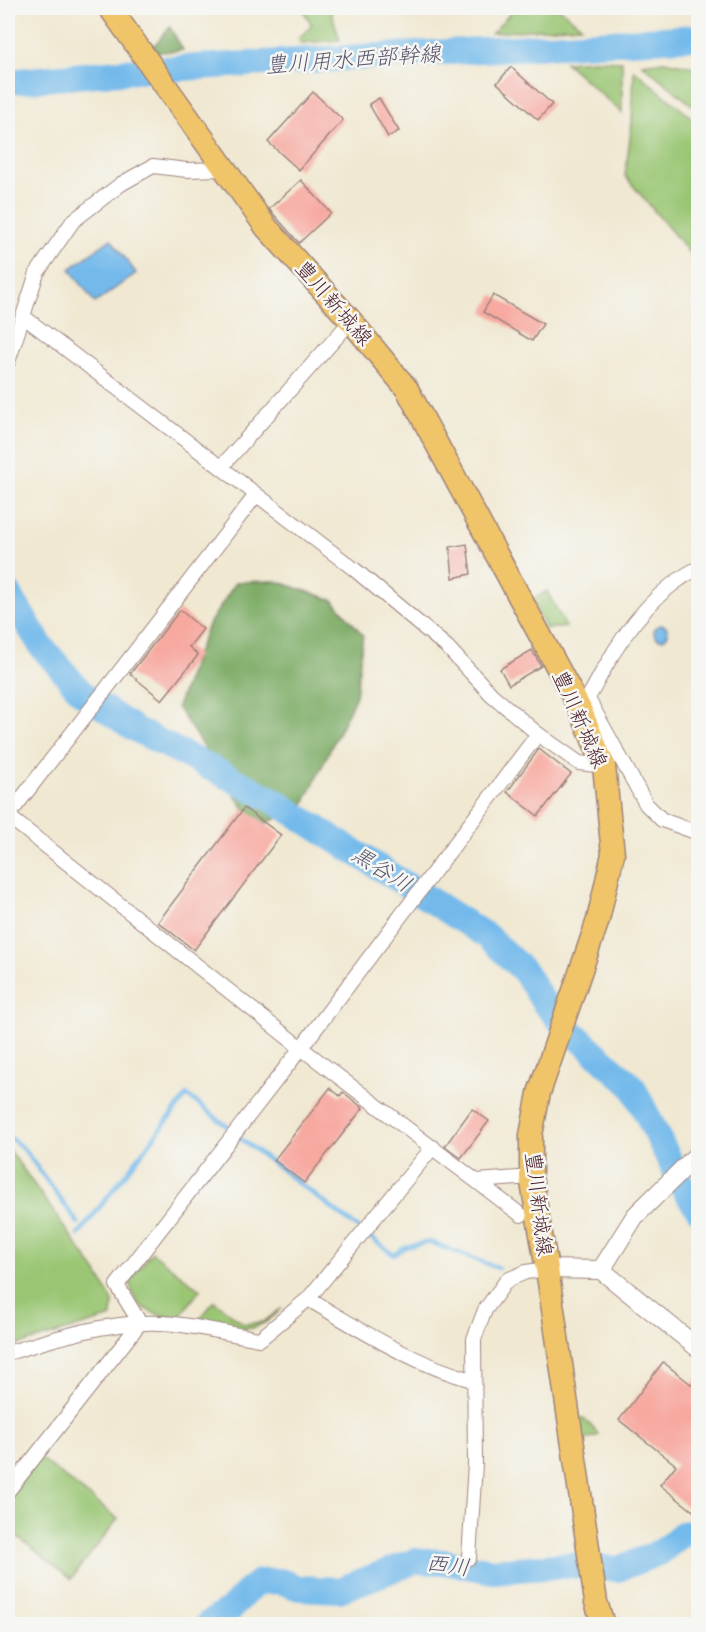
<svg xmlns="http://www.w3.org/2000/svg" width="706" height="1632" viewBox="0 0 706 1632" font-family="'Shantell Sans','Klee One',sans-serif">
	<rect width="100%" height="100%" fill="#f6f6f2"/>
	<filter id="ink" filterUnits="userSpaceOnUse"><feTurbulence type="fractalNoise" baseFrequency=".0167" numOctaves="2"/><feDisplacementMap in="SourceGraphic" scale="12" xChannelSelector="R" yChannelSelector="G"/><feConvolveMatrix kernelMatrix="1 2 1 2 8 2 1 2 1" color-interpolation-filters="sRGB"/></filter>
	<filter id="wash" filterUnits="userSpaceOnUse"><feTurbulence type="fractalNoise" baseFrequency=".008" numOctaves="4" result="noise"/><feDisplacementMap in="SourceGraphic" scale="24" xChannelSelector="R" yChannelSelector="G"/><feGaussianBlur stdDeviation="1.35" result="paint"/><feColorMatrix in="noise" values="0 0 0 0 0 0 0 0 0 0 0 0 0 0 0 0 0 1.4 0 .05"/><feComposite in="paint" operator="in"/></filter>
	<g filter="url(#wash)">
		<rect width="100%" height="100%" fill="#f0e8d1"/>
		<g fill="#9ac673" stroke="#72724f" stroke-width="1.5">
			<path d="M302,8h28l10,32 -40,3 -1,-5 13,-13z"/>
			<path d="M515,8h44l22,18 -89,7z"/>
			<path d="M593,60l29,1v52l-57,-51z"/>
			<path d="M664,61l34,7v42l-56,-46z"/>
			<path d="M634,70l64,53v140l-73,-87 7,-53z"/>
			<path d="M547,591l19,36 -20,2 -14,-29z"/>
			<path d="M8,1148l89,125 16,29 -1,15 -104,31z"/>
			<path d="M152,1252l48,38 -22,29c-24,-4 -47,-10 -48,-39z"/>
			<path d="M214,1301l30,23 19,-2 19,-14c-28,31 -47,20 -84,14z"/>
			<path d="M576,1418h8l15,17 -20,7z"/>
			<path d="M40,1458l78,61 -47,60 -63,-50v-29z"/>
		</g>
		<g fill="#7bab65" stroke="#626548" stroke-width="1.5">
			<path d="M170,27l13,23 -32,3 -1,-3z"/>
			<path d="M276,581l57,19 30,35 -7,61 -54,112 -46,19 -79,-120 30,-80 29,-45z"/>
		</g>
		<g fill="#73baeb" stroke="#5e6c8b" stroke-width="1.5">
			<path d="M111,239l25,34 -41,30 -25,-34z"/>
			<circle cx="661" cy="632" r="7"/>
		</g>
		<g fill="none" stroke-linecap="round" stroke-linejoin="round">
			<g stroke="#73baeb" stroke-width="4.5">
				<path d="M8,1136l15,12 55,75"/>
				<path d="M241,1139l117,89"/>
				<path d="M78,1235l109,-140 41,32"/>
				<path d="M370,1237l24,18 11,-8 25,-5 68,26"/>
			</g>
			<g stroke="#73baeb" stroke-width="26">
				<path d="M8,82l123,-11 567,-34"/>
				<path d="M8,592l33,54 41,47 51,35 138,71 216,137 38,36 19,31 17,19 72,65 51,102 14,20"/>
				<path d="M208,1624l23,-15 14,-16 14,-11 21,-1 19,7 40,2 76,-29 29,1 49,9 76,-6 49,4 43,-17 21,-18 16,-3"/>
			</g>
		</g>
		<g id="blocks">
			<g fill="#f7a9a0">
				<path d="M511,67l41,37 -14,16 -41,-37z"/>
				<path d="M313,92l30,28 -44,50 -31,-28z"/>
				<path d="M379,98l20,33 -11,6 -19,-33z"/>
				<path d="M301,180l30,33 -32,30 -30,-34z"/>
				<path d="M493,295l50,29 -11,17 -49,-29z"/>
				<path d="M467,544l4,30 -18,4 -3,-31z"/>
				<path d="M180,610l23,19 -14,18 9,8 -36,45 -32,-26z"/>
				<path d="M532,650l9,16 -32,19 -9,-16z"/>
				<path d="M539,749l32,25 -33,42 -31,-24z"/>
				<path d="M244,808l37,27 -87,115 -36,-28z"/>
				<path d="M330,1088l10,8 3,-4 20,16 -59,75 -30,-23z"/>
				<path d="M472,1109l17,12 -28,37 -16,-12z"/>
				<path d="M663,1362l29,23 7,-9v128l-6,7 -33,-26 16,-20 -57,-45z"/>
			</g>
		</g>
	</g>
	<g filter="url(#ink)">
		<use href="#blocks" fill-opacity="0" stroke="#9d847e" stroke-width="1.5"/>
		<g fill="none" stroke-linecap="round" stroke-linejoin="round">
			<g stroke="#9d847e" stroke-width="16">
				<g id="minor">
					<path d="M24,317l330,252 93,78 45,48 46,39 41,29 25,3"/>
					<path d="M8,362l29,-89 36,-52 48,-37 32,-18 34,4 36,-1"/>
					<path d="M222,466l129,-145"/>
					<path d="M588,699l58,105 16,16 36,13"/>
					<path d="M580,709c10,-12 16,-26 24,-40 22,-40 53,-80 94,-101"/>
					<path d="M8,816l293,232 220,167"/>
					<path d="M8,816l248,-321"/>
					<path d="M477,1181l54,-4"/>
					<path d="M308,1299c55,32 103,64 164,81"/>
					<path d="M140,1323l-23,-38 184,-237 237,-314"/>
					<path d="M8,1353c47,-15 102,-32 152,-30 33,1 67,11 100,16l48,-40 125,-152"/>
					<path d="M8,1491l132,-168"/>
					<path d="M469,1558l6,-94 -1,-125 11,-29 22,-30 19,-8 21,-3"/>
				</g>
			</g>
			<g stroke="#9d847e" stroke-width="20">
				<g id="tertiary">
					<path d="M547,1269l54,1 97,78"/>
					<path d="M601,1270l34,-54 63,-62"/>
				</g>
			</g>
			<g stroke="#9d847e" stroke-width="25">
				<path id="primary" d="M110,8l156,219 85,94 56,68 173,320 24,57 9,88 -15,66 -59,173 -8,42v42l16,92 49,333 7,22"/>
			</g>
			<use href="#minor" stroke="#fff" stroke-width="14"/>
			<use href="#tertiary" stroke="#fff" stroke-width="18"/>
			<use href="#primary" stroke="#f0c469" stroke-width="22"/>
		</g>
	</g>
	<g text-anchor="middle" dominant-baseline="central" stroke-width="5" stroke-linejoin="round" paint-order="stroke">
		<g font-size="21" fill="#4a1f2b" stroke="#f6f6f2">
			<text transform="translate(334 303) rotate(49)">豊川新城線</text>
			<text transform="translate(580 719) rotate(66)">豊川新城線</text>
			<text transform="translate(539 1204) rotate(83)">豊川新城線</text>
		</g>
		<g font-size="22" font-style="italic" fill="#58556e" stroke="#f6f6f2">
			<text transform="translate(353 59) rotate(-4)">豊川用水西部幹線</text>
			<text transform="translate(382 869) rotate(32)">黒谷川</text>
			<text transform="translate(448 1565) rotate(7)">西川</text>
		</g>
	</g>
	<rect width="706" height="1632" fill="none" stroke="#f6f6f2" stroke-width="30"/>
</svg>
